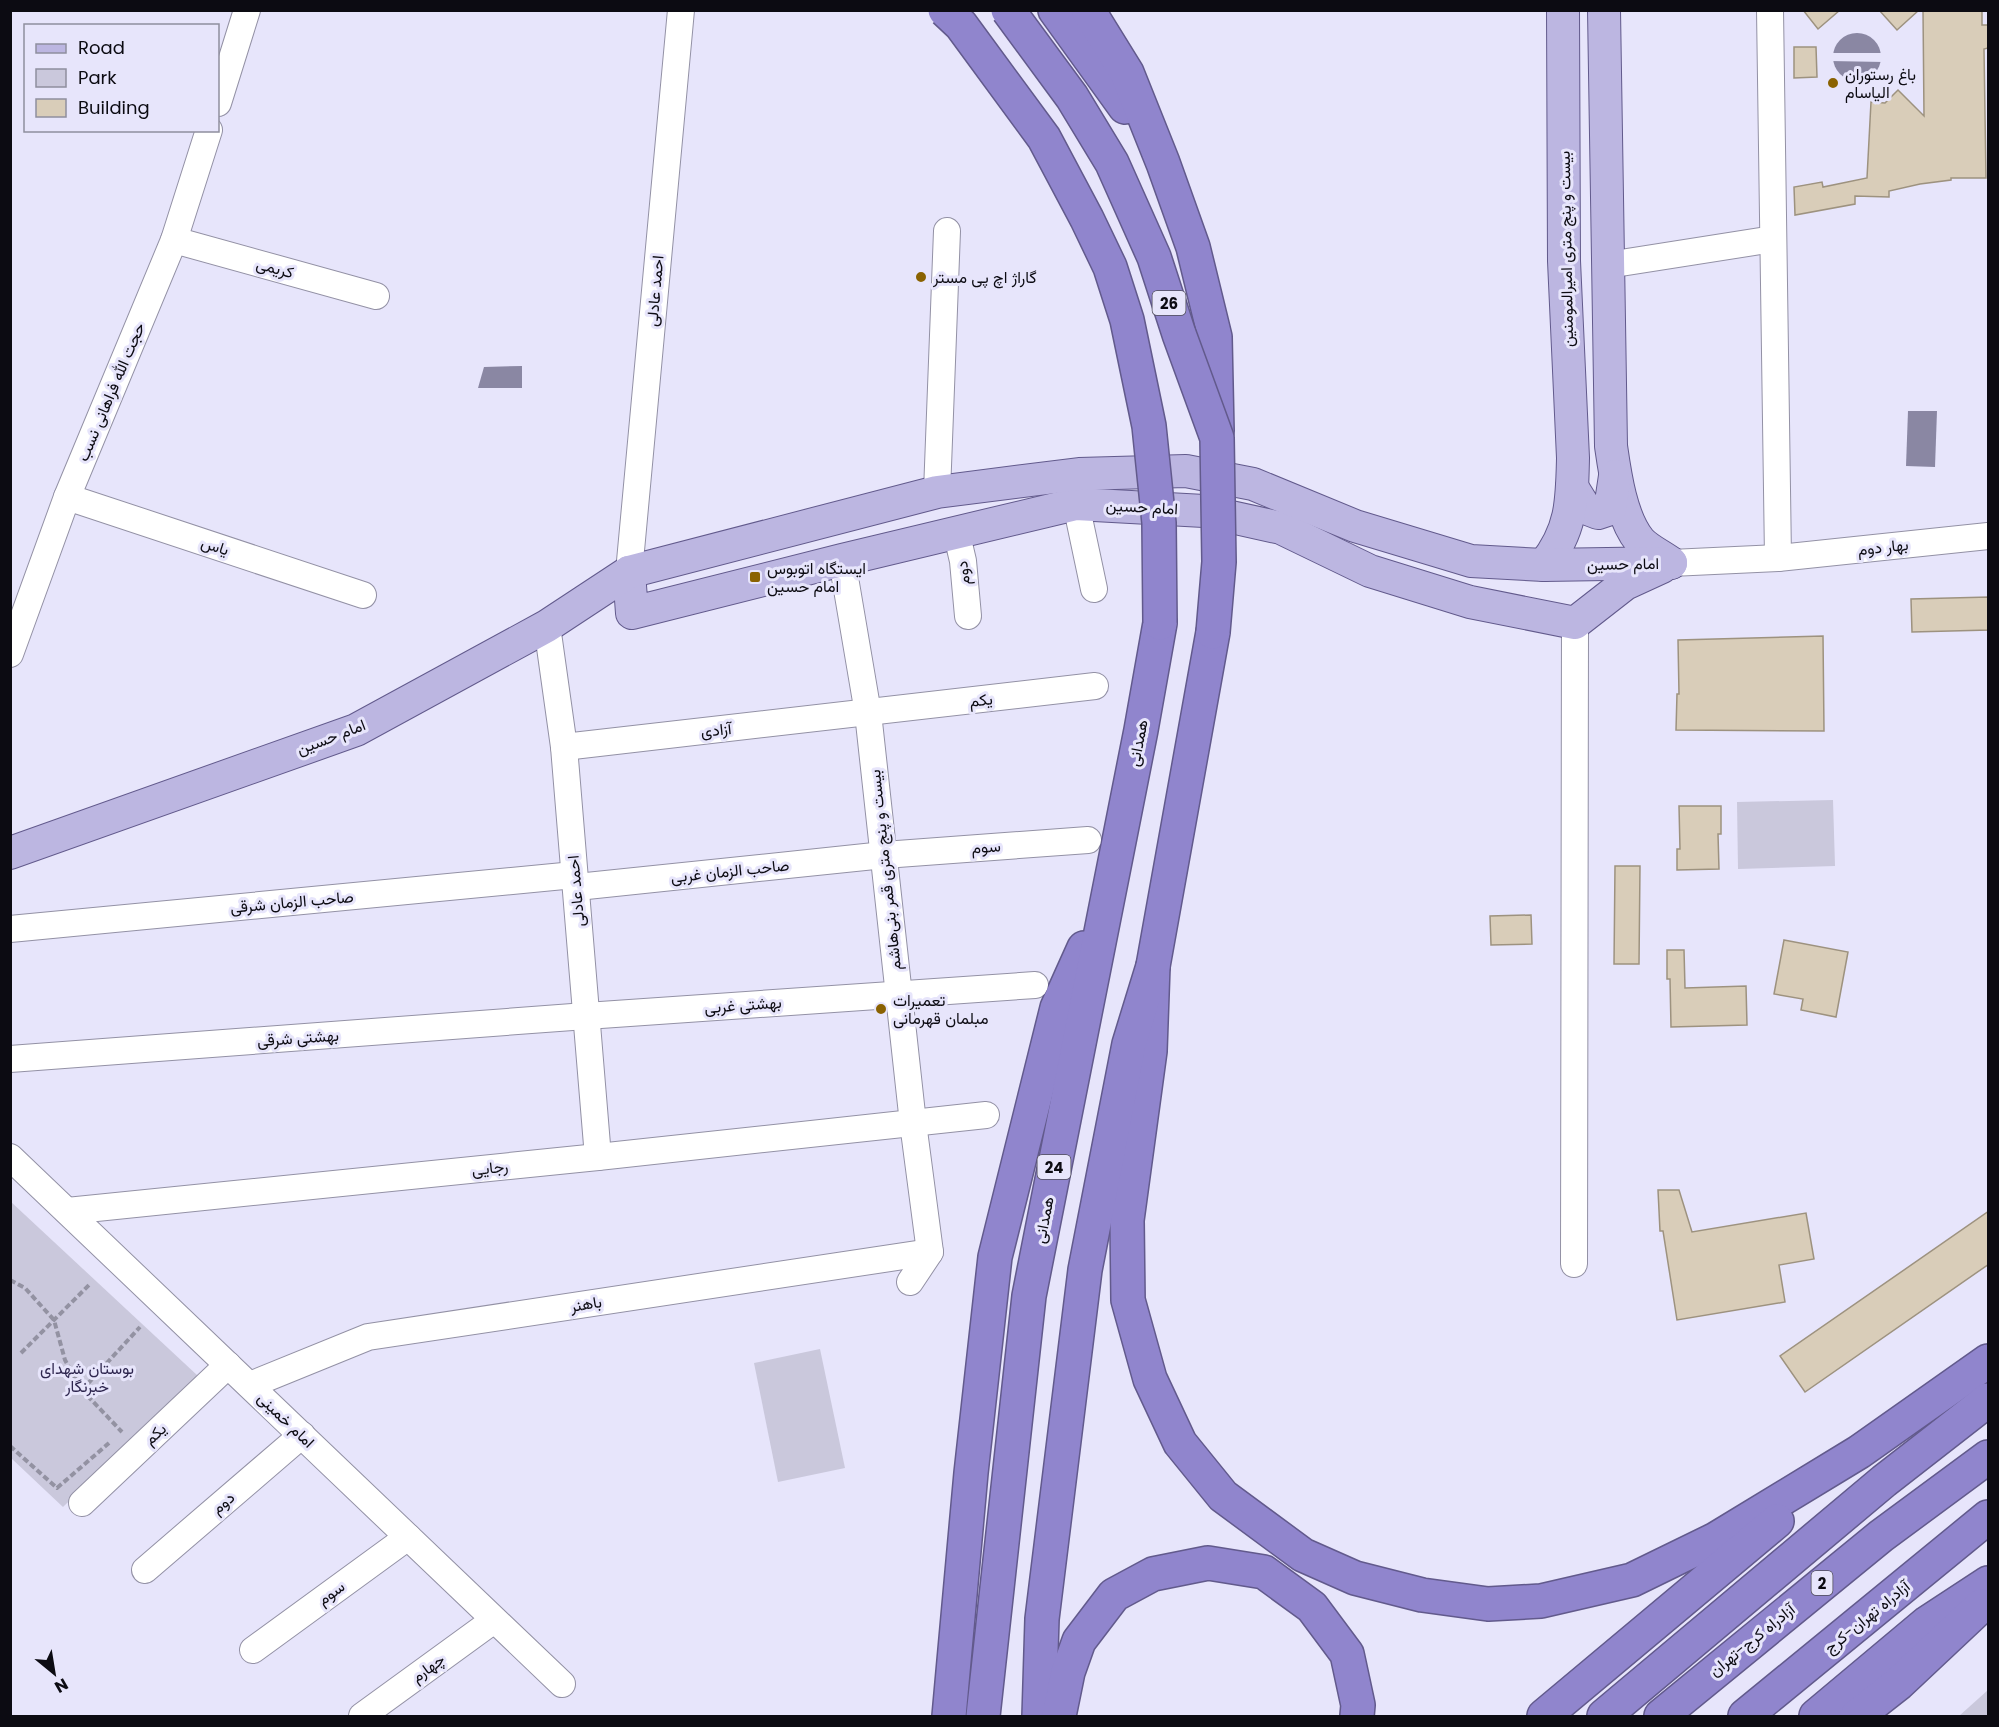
<svg xmlns="http://www.w3.org/2000/svg" width="1999" height="1727" viewBox="0 0 1999 1727" font-family="Poppins,Vazirmatn,sans-serif">
	<rect width="100%" height="100%" fill="#e7e5fb"/>
	<g fill="#cac8dc">
		<path d="M1833,800l2,66 -97,3 -1,-67z"/>
		<path d="M10,1201l188,175 -135,131 -52,-49z"/>
		<path d="M820,1349l25,119 -67,14 -24,-119z"/>
		<path d="M1988,1690v26h-29z"/>
	</g>
	<g fill="#8a87a3">
		<circle cx="1857" cy="57" r="24"/>
		<path d="M522,366v22h-44l6,-21z"/>
		<path d="M1908,411h29l-2,56 -29,-1z"/>
	</g>
	<path fill="#e7e5fb" d="M1830,53h54v9l-54,-1z"/>
	<g fill="#d9cdb9" stroke="#9d927f" stroke-width="1.5">
		<path d="M1803,10h37l-22,19z"/>
		<path d="M1879,10h40l-22,20z"/>
		<path d="M1923,10h59v15h6v23l-4,1 2,129h-35v2l-31,4 -31,7v6l-34,-1v8l-60,11 -1,-28 28,-5 1,5 44,-9 4,-76 14,1 13,-13 26,26z"/>
		<path d="M1794,47h22l1,30 -23,1z"/>
		<path d="M1989,597v33l-77,2 -1,-33z"/>
		<path d="M1823,636l1,95 -148,-1 1,-36h2l-1,-54z"/>
		<path d="M1679,806h42v28h-3l1,35 -42,1v-21h3z"/>
		<path d="M1615,866h25l-1,98h-25z"/>
		<path d="M1531,915l1,29 -41,1 -1,-29z"/>
		<path d="M1784,940l64,12 -12,65 -35,-7 2,-11 -29,-5z"/>
		<path d="M1667,950h17l1,38 61,-2 1,39 -76,2 -1,-48h-3z"/>
		<path d="M1658,1190h21l13,42 114,-19 8,46 -35,6 6,37 -108,18 -14,-89h-3z"/>
		<path d="M1989,1211v53l-184,128 -25,-36z"/>
	</g>
	<g fill="none" stroke-linecap="round" stroke-linejoin="round">
		<g stroke="#9391a5" stroke-width="28">
			<g id="minor">
				<path d="M1770,10l8,548"/>
				<path d="M218,103l29,-93"/>
				<path d="M174,240l202,56"/>
				<path d="M1608,265l165,-26"/>
				<path d="M937,492l10,-261"/>
				<path d="M67,497l296,98"/>
				<path d="M1076,504l18,85"/>
				<path d="M956,531l7,30 5,55"/>
				<path d="M842,560l26,153 45,410 17,129 -20,30"/>
				<path d="M1671,563l107,-5 210,-22"/>
				<path d="M629,572l52,-562"/>
				<path d="M547,626l17,121 34,410"/>
				<path d="M10,654l57,-157 107,-257 35,-110"/>
				<path d="M564,747l531,-61"/>
				<path d="M577,887l307,-32 204,-15"/>
				<path d="M10,929l564,-54"/>
				<path d="M10,1059l576,-43 449,-31"/>
				<path d="M10,1157l552,527"/>
				<path d="M67,1211l531,-54 388,-42"/>
				<path d="M1574,1264l1,-641"/>
				<path d="M250,1385l118,-48 562,-85"/>
				<path d="M82,1503l146,-138"/>
				<path d="M145,1570l157,-135"/>
				<path d="M253,1650l155,-113"/>
				<path d="M362,1716l132,-96"/>
			</g>
		</g>
		<g stroke="#625a8c" stroke-width="34">
			<g id="major">
				<path d="M1604,10l7,436c4,28 10,72 29,95 8,9 22,15 31,22"/>
				<path d="M1572,487l13,21 13,5 12,-4 5,-33"/>
				<path d="M1544,565c28,-35 28,-64 29,-107l-9,-197 -1,-251"/>
				<path d="M629,572l3,41 210,-53 234,-56 128,7 77,17 89,43 100,31 105,21 50,-39 37,-17"/>
				<path d="M10,853l346,-123 191,-104 82,-54 308,-80 142,-18 107,-3 67,13 102,42 116,35 73,4 127,-2"/>
			</g>
		</g>
		<g stroke="#625a8c" stroke-width="36">
			<g id="highway">
				<path d="M1055,10l70,97"/>
				<path d="M1088,10l39,63 36,90 30,84 22,90 2,94"/>
				<path d="M1153,966l-3,85 -23,169 1,80 22,79 30,64 43,53 80,59 52,23 67,17 66,9 53,-3 91,-21 84,-41 143,-87 129,-91"/>
				<path d="M949,1716l22,-243 24,-216 62,-249 27,-60"/>
				<path d="M983,1716l46,-420 112,-566 19,-107"/>
				<path d="M1039,1716l3,-97 43,-349 44,-226 24,-78 60,-334"/>
				<path d="M1059,1716l9,-44 11,-31 35,-46 39,-21 55,-11 56,9 48,35 35,47 11,51 -1,11"/>
				<path d="M1544,1716l233,-195"/>
				<path d="M1604,1716l280,-235 104,-81"/>
				<path d="M1661,1716l220,-180 107,-79"/>
				<path d="M1745,1716l243,-199"/>
				<path d="M1816,1716l111,-93 61,-40"/>
				<path d="M1857,1716l42,-33 82,-77"/>
			</g>
		</g>
		<g stroke="#9392a2" stroke-width="4" stroke-dasharray="6 3" stroke-linecap="butt">
			<path d="M10,1280l15,8 29,32 11,40 17,30 40,42"/>
			<path d="M21,1353l70,-70"/>
			<path d="M82,1390l58,-63"/>
			<path d="M10,1446l47,42 52,-45"/>
		</g>
		<use href="#minor" stroke="#fff" stroke-width="26"/>
		<use href="#major" stroke="#bcb6e1" stroke-width="32"/>
		<use href="#highway" stroke="#9085cd" stroke-width="33"/>
		<g stroke="#625a8c" stroke-width="36" stroke-linecap="butt">
			<g id="highway-bridge">
				<path d="M945,10l16,15 83,113 43,81 23,48 17,53 22,106 10,97 1,100"/>
				<path d="M1008,10l64,87 40,66 42,94 25,77 38,104 2,124 -6,70"/>
			</g>
		</g>
		<use href="#highway-bridge" stroke="#9085cd" stroke-width="33"/>
	</g>
	<g fill="#8a6201" stroke="#e7e5fb" stroke-width="2">
		<circle cx="1833" cy="83" r="6"/>
		<circle cx="921" cy="277" r="6"/>
		<rect x="749" y="571" width="12" height="12" rx="3"/>
		<circle cx="881" cy="1009" r="6"/>
	</g>
	<g text-anchor="middle" dominant-baseline="central" stroke-width="6" stroke-linejoin="round" paint-order="stroke">
		<g fill="#e7e5fb" stroke="#4e4c58" stroke-width="1.5">
			<rect x="1152.5" y="291" width="33" height="24" rx="4.5"/>
			<rect x="1037.5" y="1155" width="33" height="24" rx="4.5"/>
			<rect x="1811.5" y="1571" width="21" height="24" rx="4.5"/>
		</g>
		<g font-size="15" font-weight="bold" fill="#0c0b12">
			<text x="1169" y="303">26</text>
			<text x="1054" y="1167">24</text>
			<text x="1822" y="1583">2</text>
		</g>
		<g font-size="16" fill="#0c0b12" stroke="#e7e5fb" text-anchor="start">
			<text x="1845" y="74">باغ رستوران<tspan x="1845" dy="18">الیاسام</tspan></text>
			<text x="933" y="277">گاراژ اچ پی مستر</text>
			<text x="767" y="568">ایستگاه اتوبوس<tspan x="767" dy="18">امام حسین</tspan></text>
			<text x="893" y="1000">تعمیرات<tspan x="893" dy="18">مبلمان قهرمانی</tspan></text>
		</g>
		<g font-size="16" fill="#0c0b12" stroke="#e7e5fb">
			<text transform="translate(1566 249) rotate(-91)">بیست و پنج متری امیرالمومنین</text>
			<text transform="translate(275 268) rotate(15)">کریمی</text>
			<text transform="translate(655 291) rotate(-85)">احمد عادلی</text>
			<text transform="translate(111 392) rotate(-67)">حجت الله فراهانی نسب</text>
			<text transform="translate(1142 507) rotate(3)">امام حسین</text>
			<text transform="translate(215 546) rotate(18)">یاس</text>
			<text transform="translate(1883 547) rotate(-6)">بهار دوم</text>
			<text transform="translate(1623 564) rotate(-1)">امام حسین</text>
			<text transform="translate(963 573) rotate(-97)">دوم</text>
			<text transform="translate(981 700) rotate(-7)">یکم</text>
			<text transform="translate(716 730) rotate(-6)">آزادی</text>
			<text transform="translate(331 737) rotate(-21)">امام حسین</text>
			<text transform="translate(1138 743) rotate(-79)">همدانی</text>
			<text transform="translate(986 847) rotate(-4)">سوم</text>
			<text transform="translate(885 870) rotate(-96)">بیست و پنج متری قمر بنی‌هاشم</text>
			<text transform="translate(730 871) rotate(-6)">صاحب الزمان غربی</text>
			<text transform="translate(576 891) rotate(-95)">احمد عادلی</text>
			<text transform="translate(292 902) rotate(-5)">صاحب الزمان شرقی</text>
			<text transform="translate(743 1005) rotate(-4)">بهشتی غربی</text>
			<text transform="translate(298 1038) rotate(-4)">بهشتی شرقی</text>
			<text transform="translate(490 1168) rotate(-6)">رجایی</text>
			<text transform="translate(1044 1220) rotate(-79)">همدانی</text>
			<text transform="translate(586 1304) rotate(-9)">باهنر</text>
			<text transform="translate(286 1420) rotate(44)">امام خمینی</text>
			<text transform="translate(155 1434) rotate(-43)">یکم</text>
			<text transform="translate(223 1503) rotate(-40)">دوم</text>
			<text transform="translate(331 1593) rotate(-36)">سوم</text>
			<text transform="translate(1867 1617) rotate(-39)">آزادراه تهران-کرج</text>
			<text transform="translate(1752 1640) rotate(-39)">آزادراه کرج-تهران</text>
			<text transform="translate(428 1668) rotate(-36)">چهارم</text>
		</g>
		<g font-size="16" fill="#2e264f" stroke="#e7e5fb">
			<text x="87" y="1368">بوستان شهدای<tspan x="87" dy="18">خبرنگار</tspan></text>
		</g>
	</g>
	<rect width="1999" height="1727" fill="none" stroke="#0c0b12" stroke-width="24"/>
	<rect x="24" y="24" width="195" height="108" fill="#e7e5fb" stroke="#8f8e9e" stroke-width="1.5"/>
	<rect x="36" y="44" width="30" height="9" fill="#bcb6e1" stroke="#8f8e9e" stroke-width="1.5"/>
	<text x="78" y="54" font-size="18" fill="#0c0b12">Road</text>
	<rect x="36" y="69" width="30" height="18" fill="#cac8dc" stroke="#8f8e9e" stroke-width="1.5"/>
	<text x="78" y="84" font-size="18" fill="#0c0b12">Park</text>
	<rect x="36" y="99" width="30" height="18" fill="#d9cdb9" stroke="#8f8e9e" stroke-width="1.5"/>
	<text x="78" y="114" font-size="18" fill="#0c0b12">Building</text>
	<g transform="translate(54 1673) rotate(150)" stroke="#e7e5fb" stroke-width="4.5" paint-order="stroke">
	<path d="M0-4.5L10 22L0 15L-10 22Z" fill="#0c0b12"/>
	<text y="-9" font-size="16" font-weight="bold" text-anchor="middle" fill="#0c0b12">N</text>
	</g>
</svg>
